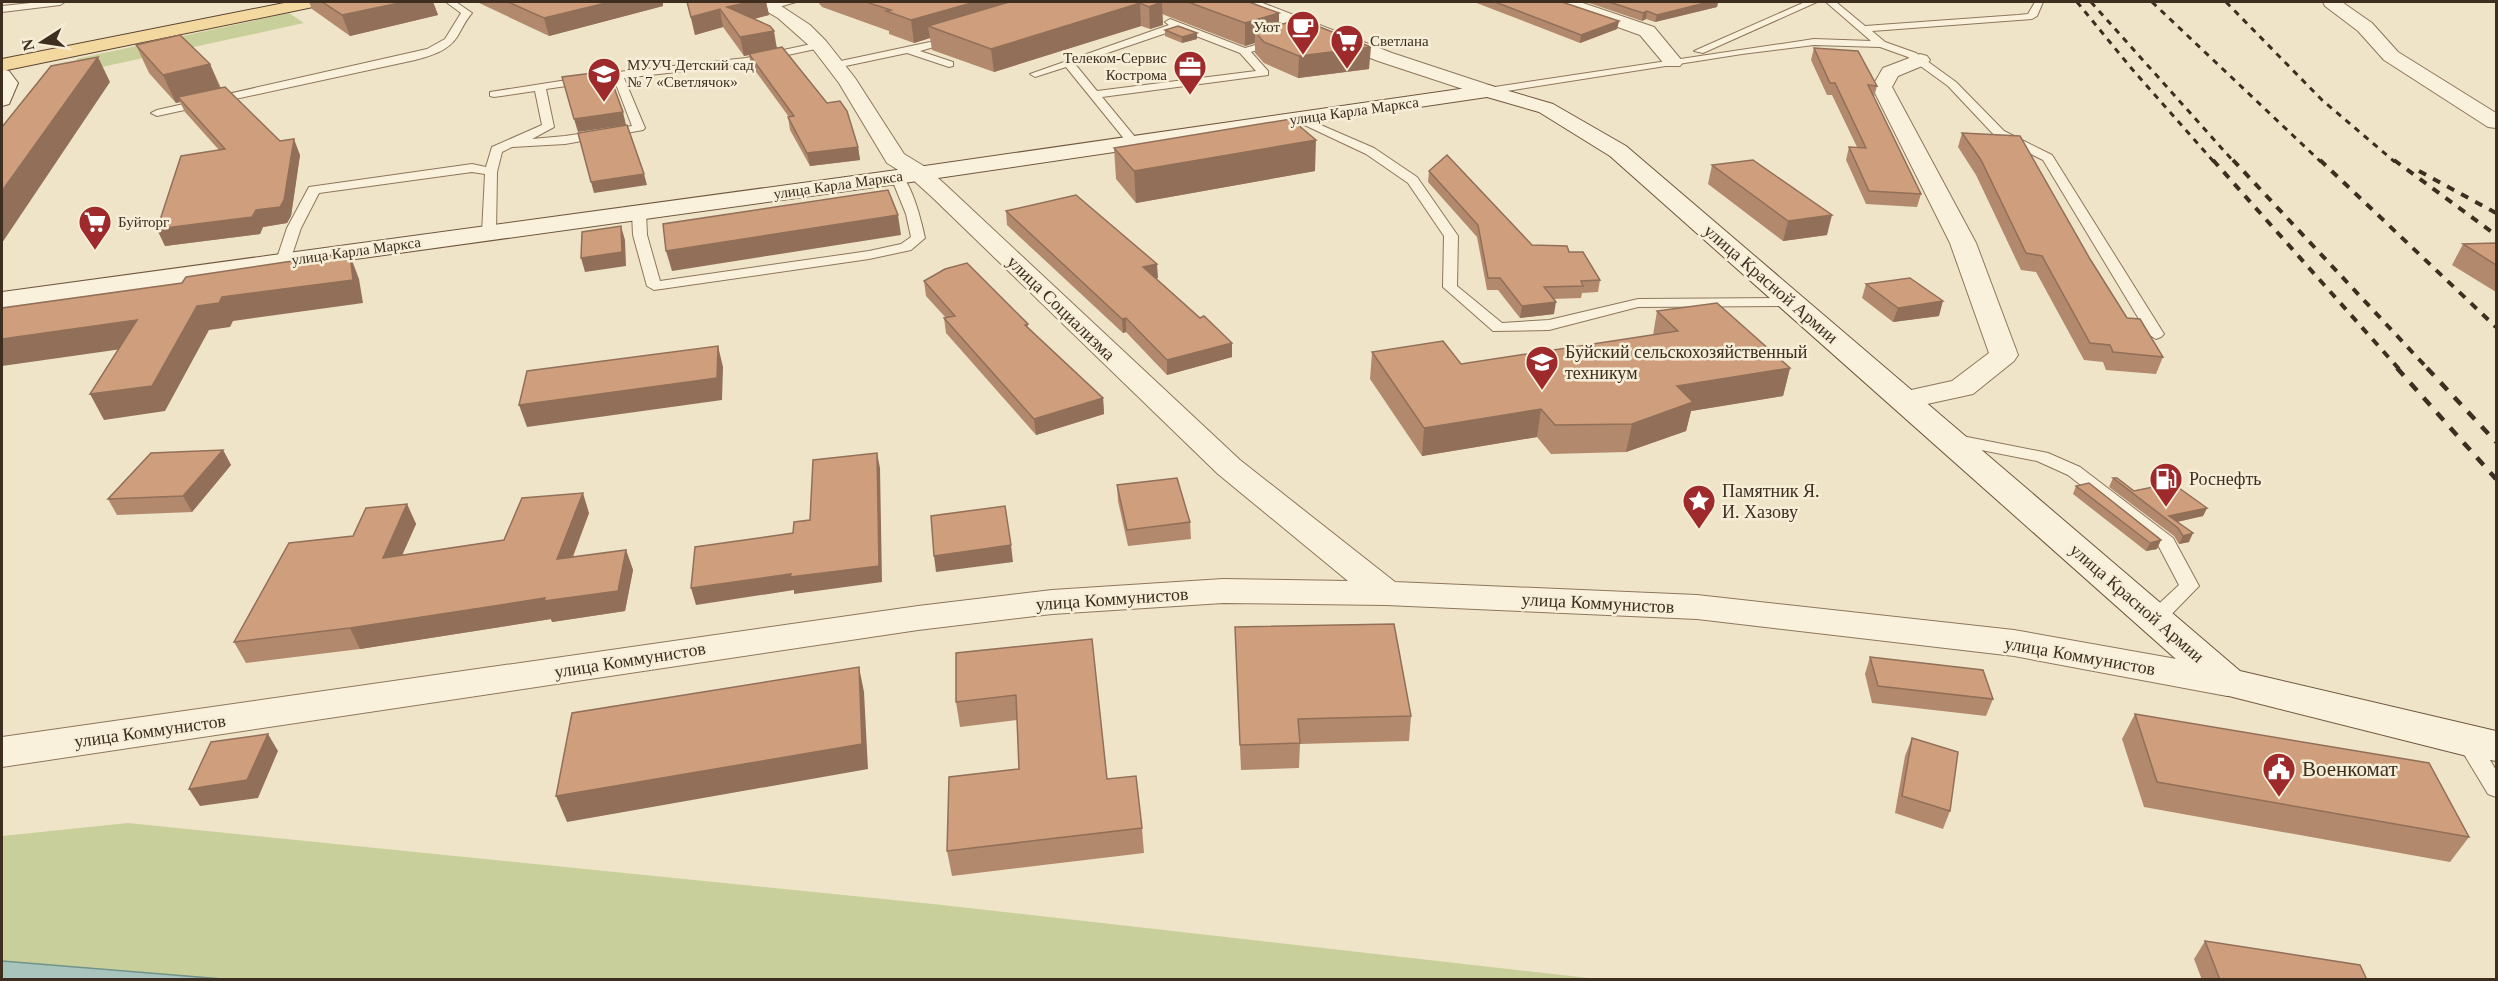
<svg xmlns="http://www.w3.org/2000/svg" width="2498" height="981" viewBox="0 0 2498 981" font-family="'Times New Roman',serif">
	<rect width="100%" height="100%" fill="#f0e4c8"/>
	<g fill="#c9cf9b">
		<path d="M289,13l15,10 -216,47 -12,-11z"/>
		<path d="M128,823l805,81 665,75 -1375,1 -221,-19v-125z"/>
	</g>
	<path fill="#a9c4bc" stroke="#6f938a" stroke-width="1.5" d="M2,961l221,18h-221z"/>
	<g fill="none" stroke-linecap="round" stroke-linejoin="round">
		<g stroke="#8d765c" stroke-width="2">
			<g id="lane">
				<path d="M40,2h25l-5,3 -58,7v-6z"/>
				<path d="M446,2h10l16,11c-7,8 -10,16 -15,24 -9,14 -27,19 -42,23l-258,56 -6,-3 6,-3 270,-61 18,-10 16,-26z"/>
				<path d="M780,2h16l-24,7 -5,-3z"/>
				<path d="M1805,2h12l-114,51 -9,-2z"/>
				<path d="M1826,2h10l29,24 153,-11 10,-1 7,-12h8l-6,14 -5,3 -160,12 13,11 31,11 40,29 48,49 48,24 112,179 -3,3 -5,2 -8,-5 -105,-174 -47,-23 -48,-51 -40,-29 -28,-10 -66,-2 -72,9 -254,40 -6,-3 6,-3 326,-49 57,2z"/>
				<path d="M1170,19l75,29 32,-9 5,3 -31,10 17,19v4l-166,22 38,46 -6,4 -4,-1 -64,-79 -31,10 -5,-3 139,-49 -4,-3zM1178,29l62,24 16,18 -159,20 -22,-27z"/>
				<path d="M954,35l5,3 -1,2 -38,11 33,11v4l-4,1 -42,-14 -71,15 -5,-3 5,-3 94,-20z"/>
				<path d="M821,42l4,1v4l-79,17 -122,14 21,50 -2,2 -78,14 -53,3 -10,5 -5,20 -1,61 -2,3h-10l-2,-3 3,-59 -13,-2 -153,21 -18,35 -11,33 -7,4 -7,-4 11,-33 22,-41 163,-23 14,3 6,-20 50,-22 -7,-34 -41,6 -4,-1v-4l128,-20 128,-14zM614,79l18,47 -67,10 -33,3 22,-12 -8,-38z"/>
				<path d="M1300,116l74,32 43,29 41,59 -1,50 45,37 47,-3 89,-21 154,-1 7,4 -7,4 -154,1 -89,23 -56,1 -50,-44 1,-51 -36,-53 -42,-29 -70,-33 -2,-2z"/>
				<path d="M897,173c14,4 25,51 28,65l-14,12 -42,9 -215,31 -7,-4 -14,-51 -1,-22 2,-3h10l2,3 1,22 13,46 209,-30 32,-7 10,-7 -5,-23 -15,-37z"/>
				<path d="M1952,434l96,19 32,14 93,71 26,48 -37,38 -7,2 -7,-2 -3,-5 3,-5 31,-29 -21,-40 -90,-70 -31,-14 -91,-18 -3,-4 3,-4z"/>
				<path d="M2467,733l8,2 21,35v27l-8,-3 -32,-53 3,-6z"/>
			</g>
		</g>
		<g stroke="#8d765c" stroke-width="2">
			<g id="street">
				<path d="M755,2h20l35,23 16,16 29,37 49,76 23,14 22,20 291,272 155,122 302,13 317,35 213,38 14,4 6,10 -6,10 -14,4 -213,-40 -317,-37 -311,-14 -163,-2 -171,11 -134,16 -916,137v-30l916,-131 134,-16 171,-11 125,2 -130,-107 -285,-276 -22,-20 -24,-15 -48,-80 -26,-34 -35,-31 -21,-12z"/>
				<path d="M1236,2h24l132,51 103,34 3,4 -3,4h-14l-103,-34 -139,-55z"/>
				<path d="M1556,2h24l74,25 29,35 -3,4h-14l-26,-31 -81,-29z"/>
				<path d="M2323,2h19l30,21 26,29 98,61v15l-8,-1 -104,-67 -26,-29 -33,-25z"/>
				<path d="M1920,54l7,2 3,4 -3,4 -29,12 -6,11 84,156 42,112 -4,6 -41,33 -69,15 -11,-3 -4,-6 4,-6 59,-13 37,-28 -39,-110 -78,-156 11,-19z"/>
			</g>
		</g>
		<g stroke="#6f573f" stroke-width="2">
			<g id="secondary">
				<path d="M2,69l7,2 9,12 -9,21 -7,2z"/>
				<path d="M1488,85l65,19 73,42 614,525 256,60v30l-29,-5 -254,-64 -603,-536 -71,-44 -52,-15 -590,87 -895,124v-16l895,-122z"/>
			</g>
		</g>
		<g stroke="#5b4430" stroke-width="2">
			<path id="primary" d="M289,2h33l-3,4 -6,1 -311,64v-12z"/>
		</g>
		<use href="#lane" fill="#faf1dc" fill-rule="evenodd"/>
		<use href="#street" fill="#faf1dc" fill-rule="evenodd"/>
		<use href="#secondary" fill="#faf1dc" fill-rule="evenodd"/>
		<use href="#primary" fill="#f3d9a0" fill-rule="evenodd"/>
		<g stroke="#3d2e20" stroke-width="3" stroke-dasharray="6 6" stroke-linecap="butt">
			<path d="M2077,2l55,67 82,93"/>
			<path d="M2091,2l143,160"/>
			<path d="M2152,2l169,160"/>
			<path d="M2226,2l96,98 73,62"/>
		</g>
		<g stroke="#3d2e20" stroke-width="4" stroke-dasharray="8 8" stroke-linecap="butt">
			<path d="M2213,160l186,209"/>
			<path d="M2233,160l195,209"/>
			<path d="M2320,160l176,167"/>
			<path d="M2394,160l102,75"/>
			<path d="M2419,171l77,42"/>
		</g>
		<g stroke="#3d2e20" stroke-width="4.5" stroke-dasharray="10 10" stroke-linecap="butt">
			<path d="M2397,368l99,111"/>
			<path d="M2427,368l69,74"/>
		</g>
	</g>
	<g fill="#b2896c">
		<path d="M309,2h124l5,13 -88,21 -38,-27z"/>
		<path d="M477,2h186v4l-114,30z"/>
		<path d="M687,2h79l3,13 -15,4 104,128 2,13 -50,6 -20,-36 -2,-13h1l-38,-52 -2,-10 -5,1 -21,-29 -28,8z"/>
		<path d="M818,2h431l30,11v12l90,44 -71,9 -34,-15 -9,-10v-10l-10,3 -83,-32 1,11 -13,4 -9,-3 -147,46 -62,-22 -2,-12 -16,5 -25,-9v-3l-67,-24z"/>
		<path d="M1474,2h88l57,19 -2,8 -37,14z"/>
		<path d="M1586,2h132l-1,5 -62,15 -9,-3 -4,2z"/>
		<path d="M1165,30l32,9 -15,4 -17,-7z"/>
		<path d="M136,45l74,19 11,24 59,53 20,14 -9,61 -4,7 -24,4 -3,7 -95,12 -8,-17 62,-79 -34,-38 -5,-10 -4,1 -27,-30z"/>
		<path d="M1814,48l63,38 -3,11 47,97 -4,13 -51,-3 -20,-44 3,-13h8l-25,-52h-5l-16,-35z"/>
		<path d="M1962,133l128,126 37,59 36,39 -7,17 -50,-4 -3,-8 -19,-2 -48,-88 -15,-2 -45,-95 -18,-28z"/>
		<path d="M1114,148l201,23 -179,32 -20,-24z"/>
		<path d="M1712,165l115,70 -44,6 -75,-57z"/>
		<path d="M1429,171l103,74 37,7 31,28 -2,12 -16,1 -1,5 -28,1 1,15 -34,4 -22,-28h-11l-10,-53 -49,-55z"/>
		<path d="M1006,211l152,67h-2l44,40 32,25v14l-65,18 -41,-43 -3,1 -116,-108z"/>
		<path d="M2496,243v49l-44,-27 11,-21z"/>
		<path d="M924,281l104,43v4l75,70 1,16 -68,21 -90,-102 -2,-15h2l-20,-22z"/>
		<path d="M1866,284l73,32 -46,6 -31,-24z"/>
		<path d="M1657,311l133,57 -7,28 -92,15 -5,20 -60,21 -75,2 -14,-17 -115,19 -52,-77 2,-27 89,12 192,-29z"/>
		<path d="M223,450l8,15 -39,47 -75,3 -9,-16z"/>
		<path d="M2113,478l21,13 73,17 -4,8 -26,6 12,20 -10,2 -5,-8 -65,-49z"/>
		<path d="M1117,485l73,37 1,17 -63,7 -10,-45z"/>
		<path d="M2076,486l81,63 -11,2 -73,-57z"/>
		<path d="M407,504l9,20 -14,31 102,-15 85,-27 -16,44 53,-7 7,20 -8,41 -73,11 -1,-3 -191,30 -114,14 -12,-21 119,-106z"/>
		<path d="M1235,627l176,89 -2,25 -109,3 -1,24 -58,2z"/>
		<path d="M1092,639l15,140 35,49 2,25 -192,23 -5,-25 72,-82 -2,-49 -57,7 -4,-25z"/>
		<path d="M1870,657l123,42 -7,17 -114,-13 -7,-29z"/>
		<path d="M2135,714l334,123 -19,25 -306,-55 -22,-68z"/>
		<path d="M1912,738l38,73 -7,18 -48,-16 10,-57z"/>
		<path d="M2205,941l162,39h-165l-8,-21z"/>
	</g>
	<g fill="#916f58">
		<path d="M404,2h29l5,13 -88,21 -8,-21z"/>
		<path d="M610,2h53v4l-114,30 -5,-18z"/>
		<path d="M750,2h16l3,13 -38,10 -4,-18z"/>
		<path d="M975,2h77l-124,24 2,12 -16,5 -3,-23z"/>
		<path d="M1162,2l1,23 -13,4 -1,-22z"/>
		<path d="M1709,2h9l-1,5 -62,15 2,-7z"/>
		<path d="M1140,3l1,23 -147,46 -3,-23z"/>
		<path d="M720,9l3,18 -28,8 -4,-18z"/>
		<path d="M1647,11l-1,8 -4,2 1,-8z"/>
		<path d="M1279,13v23l-24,-4v11l-10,3v-23z"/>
		<path d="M1619,21l-2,8 -37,14 1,-8z"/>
		<path d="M774,31l3,18 -33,7 -4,-19z"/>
		<path d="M1197,33v6l-15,4v-6z"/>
		<path d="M1371,47l-2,22 -71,9 1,-22z"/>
		<path d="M98,57l12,25 -108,161v-52z"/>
		<path d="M210,64l12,29 -44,4 2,5 -4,1 -13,-28z"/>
		<path d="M623,112l3,13 -48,7 -4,-13z"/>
		<path d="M294,139l6,16 -9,61 -4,7 -24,4 -3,7 -95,12 -8,-17z"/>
		<path d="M1316,140l-1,31 -179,32 -2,-32z"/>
		<path d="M858,147l2,13 -50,6 -3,-13z"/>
		<path d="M644,174l3,11 -53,8 -3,-11z"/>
		<path d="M898,215l3,20 -229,36 -6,-20z"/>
		<path d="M1832,215l-5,20 -44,6 5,-20z"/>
		<path d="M621,226l4,14 1,26 -41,6 -4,-14z"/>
		<path d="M350,255l9,24 4,24 -130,18 -3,6 -21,3 -44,81 -61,9 -14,-26 107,-88z"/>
		<path d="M1157,264l1,14 -14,4 -1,-15z"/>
		<path d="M1943,301l-4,15 -46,6 5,-14z"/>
		<path d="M1556,302l-2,12 -34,4 2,-12z"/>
		<path d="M1126,318v14l-3,1 -1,-14z"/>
		<path d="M137,320l13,25 -148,21v-27z"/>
		<path d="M1232,343v14l-65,18v-15z"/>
		<path d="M718,346l5,21 -1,33 -195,27 -8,-22z"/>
		<path d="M1790,368l-7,28 -92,15 -5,20 -60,21 6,-28 45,-38z"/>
		<path d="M1103,398l1,16 -68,21 -2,-16z"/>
		<path d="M1541,409l-4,28 -115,19 2,-28z"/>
		<path d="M223,450l8,15 -39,47 -9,-16z"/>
		<path d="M877,453l3,15 2,114 -88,12v-4l-98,15 -5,-17 100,-14z"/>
		<path d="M583,493l6,20 -25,66 -7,-20z"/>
		<path d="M407,504l9,20 -24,54 -9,-20z"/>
		<path d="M2207,508l-4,8 -31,7 -3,-7z"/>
		<path d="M2193,533l-4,9 -10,2 4,-8z"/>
		<path d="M2161,540l-4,9 -11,2 4,-8z"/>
		<path d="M1011,545l2,17 -77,10 -2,-16z"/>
		<path d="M626,550l7,20 -8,41 -73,11 -1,-3 -191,30 -10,-21z"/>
		<path d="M859,667l5,25 4,77 -301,53 -11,-26z"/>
		<path d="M268,734l10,17 -20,47 -58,8 -11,-17z"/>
	</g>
	<g fill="#cf9f7d" stroke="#916f58" stroke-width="1.5">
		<path d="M322,2h82l-62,13z"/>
		<path d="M508,2h102l-66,16z"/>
		<path d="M687,2h63l-23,5 43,19 4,5 -34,6 -20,-28 -29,8z"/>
		<path d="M866,2h109l-64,18 -25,-9 5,-1z"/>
		<path d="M1009,2h153l-13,5 -9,-4 -149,46 -63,-23z"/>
		<path d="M1188,2h61l30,11 -34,10z"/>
		<path d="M1495,2h67l57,19 -38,14z"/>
		<path d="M1609,2h100l-52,13 -10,-4 -4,2z"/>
		<path d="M1302,20l69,27 -72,9 -35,-14 -9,-10 38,-11z"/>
		<path d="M1178,26l19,7 -15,4 -17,-7z"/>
		<path d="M180,35l30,29 -47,11 -27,-30z"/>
		<path d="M782,47l45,56 13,-2 7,10 11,36 -51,6 -19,-36 6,-1 -45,-62z"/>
		<path d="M1814,48l44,3 19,35 -9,-1 53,109 -52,-3 -20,-44 17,1 -31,-65h-5z"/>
		<path d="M98,57l-96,134v-64l49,-61z"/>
		<path d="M608,71l15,41 -49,7 -12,-42z"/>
		<path d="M225,87l55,54 14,-2 -10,61 -4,7 -24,3 -4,7 -95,12 24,-73 44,-7 -47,-52z"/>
		<path d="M1291,119l25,21 -182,31 -20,-23z"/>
		<path d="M627,125l17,49 -53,8 -13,-49z"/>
		<path d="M1962,133l58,3 70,123 37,59 13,1 23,38 -50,-5 -3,-7 -20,-2 -48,-87 -16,-3 -45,-93z"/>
		<path d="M1447,155l85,90 35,1 2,6h14l17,28 -19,1 2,5 -39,1 12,15 -34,4 -22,-28h-12l-10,-53 -49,-54z"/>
		<path d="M1753,160l79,55 -44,6 -76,-56z"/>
		<path d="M888,190l10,25 -232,36 -3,-27z"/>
		<path d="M1076,195l81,69 -14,3 57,51 4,-2 28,27 -65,17 -41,-42 -4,1 -116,-108z"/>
		<path d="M621,226l1,26 -41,6 1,-26z"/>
		<path d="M2496,243v22l-33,-21z"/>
		<path d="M333,255l-1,3 18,-3 3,25 -131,17 -3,6 -22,3 -45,80 -62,8 47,-74 -135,19v-31l180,-25 4,-6z"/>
		<path d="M967,263l61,61 -3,1 78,73 -69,21 -90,-101 11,-2 -31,-35 21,-12z"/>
		<path d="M1910,278l33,23 -45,7 -32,-24z"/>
		<path d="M1717,303l73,65 -113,18 16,16 -61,22 -77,1 -14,-16 -117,19 -52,-76 71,-11 18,23 217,-33 -21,-20z"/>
		<path d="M718,346l-1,32 -198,27 8,-34z"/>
		<path d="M223,450l-40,46 -75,3 43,-46z"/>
		<path d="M877,453l2,113 -89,11 1,-3 -100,14 4,-41 98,-14 1,-11 16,-2 3,-60z"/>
		<path d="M1177,478l13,44 -63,8 -10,-45z"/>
		<path d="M2113,478h4l17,13 38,-8 35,25 -38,8 24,17 -10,3 -5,-8z"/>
		<path d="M2089,483l72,57 -11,3 -74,-57z"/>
		<path d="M583,493l-26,66 69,-9 -8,41 -74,10 1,-3 -195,30 -116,14 55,-99 64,-7 13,-28 41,-4 -24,54 121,-18 18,-42z"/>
		<path d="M1005,506l6,39 -77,11 -3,-40z"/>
		<path d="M1394,624l17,92 -113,3 2,24 -60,2 -5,-118z"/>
		<path d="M1092,639l15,140 29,-3 6,52 -195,23 2,-74 70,-8 -3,-74 -60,7v-49z"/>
		<path d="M1870,657l113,13 10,29 -115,-13z"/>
		<path d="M859,667l3,77 -306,52 16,-83z"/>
		<path d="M2135,714l294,49 40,74 -312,-55z"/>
		<path d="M268,734l-21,46 -58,9 22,-47z"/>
		<path d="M1912,738l46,14 -8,59 -48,-15z"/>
		<path d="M2205,941l155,24 7,15h-147z"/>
	</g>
	<defs>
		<g id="cafe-pin" transform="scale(1.725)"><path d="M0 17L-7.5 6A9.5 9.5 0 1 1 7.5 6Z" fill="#9e2a2b" stroke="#f7eed8"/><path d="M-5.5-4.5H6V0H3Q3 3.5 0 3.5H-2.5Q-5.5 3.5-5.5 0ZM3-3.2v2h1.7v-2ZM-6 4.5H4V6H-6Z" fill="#fff"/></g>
		<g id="supermarket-pin" transform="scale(1.725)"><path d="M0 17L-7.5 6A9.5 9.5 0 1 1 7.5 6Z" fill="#9e2a2b" stroke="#f7eed8"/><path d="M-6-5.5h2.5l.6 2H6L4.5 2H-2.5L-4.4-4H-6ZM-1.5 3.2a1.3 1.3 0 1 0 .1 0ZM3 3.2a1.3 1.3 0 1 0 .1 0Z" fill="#fff"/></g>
		<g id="office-pin" transform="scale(1.725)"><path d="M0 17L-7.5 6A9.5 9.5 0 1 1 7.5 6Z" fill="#9e2a2b" stroke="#f7eed8"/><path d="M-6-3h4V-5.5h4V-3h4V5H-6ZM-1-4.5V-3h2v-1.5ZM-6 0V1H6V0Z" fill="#fff"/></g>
		<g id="school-pin" transform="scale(1.725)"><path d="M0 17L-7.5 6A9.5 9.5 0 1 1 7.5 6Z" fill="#9e2a2b" stroke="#f7eed8"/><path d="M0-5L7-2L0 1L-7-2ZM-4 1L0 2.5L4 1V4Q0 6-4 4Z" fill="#fff"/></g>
		<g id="university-pin" transform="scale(1.725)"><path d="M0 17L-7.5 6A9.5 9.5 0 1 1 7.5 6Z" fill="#9e2a2b" stroke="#f7eed8"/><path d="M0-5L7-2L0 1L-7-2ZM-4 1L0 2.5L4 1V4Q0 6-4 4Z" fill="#fff"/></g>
		<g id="fuel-pin" transform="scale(1.725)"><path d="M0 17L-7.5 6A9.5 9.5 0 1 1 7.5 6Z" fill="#9e2a2b" stroke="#f7eed8"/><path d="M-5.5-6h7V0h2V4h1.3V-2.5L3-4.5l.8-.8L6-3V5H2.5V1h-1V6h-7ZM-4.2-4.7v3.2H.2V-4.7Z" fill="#fff"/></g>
		<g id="sight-pin" transform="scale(1.725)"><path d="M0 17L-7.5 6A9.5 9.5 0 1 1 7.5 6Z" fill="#9e2a2b" stroke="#f7eed8"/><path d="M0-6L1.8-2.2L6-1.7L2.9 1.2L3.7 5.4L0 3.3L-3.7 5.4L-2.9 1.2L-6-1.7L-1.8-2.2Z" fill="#fff"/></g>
		<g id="civic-pin" transform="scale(1.725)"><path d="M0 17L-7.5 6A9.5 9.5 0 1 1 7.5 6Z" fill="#9e2a2b" stroke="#f7eed8"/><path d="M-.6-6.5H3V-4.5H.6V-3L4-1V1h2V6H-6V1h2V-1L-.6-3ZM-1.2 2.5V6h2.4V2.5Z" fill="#fff"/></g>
	</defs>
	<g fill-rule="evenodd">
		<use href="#cafe-pin" x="1303" y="27"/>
		<use href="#supermarket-pin" x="1347" y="41"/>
		<use href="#office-pin" x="1190" y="67"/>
		<use href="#school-pin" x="604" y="74"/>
		<use href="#supermarket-pin" x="95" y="222"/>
		<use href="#university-pin" x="1542" y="362"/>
		<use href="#fuel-pin" x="2166" y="479"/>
		<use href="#sight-pin" x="1699" y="501"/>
		<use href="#civic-pin" x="2279" y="769"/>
	</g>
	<g text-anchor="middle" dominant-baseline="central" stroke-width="5" stroke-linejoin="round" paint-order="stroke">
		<g font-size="15" fill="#3d2e20" stroke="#f7eed8" text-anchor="start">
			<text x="1280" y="27" text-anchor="end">Уют</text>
			<text x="1370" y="41">Светлана</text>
			<text x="1167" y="58" text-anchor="end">Телеком-Сервис<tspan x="1167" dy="17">Кострома</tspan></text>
			<text x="627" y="65">МУУЧ Детский сад<tspan x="627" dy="17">№ 7 «Светлячок»</tspan></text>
			<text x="118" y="222">Буйторг</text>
		</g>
		<g font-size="15" fill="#3d2e20" stroke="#f7eed8">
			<text transform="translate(1354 111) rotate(-8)">улица Карла Маркса</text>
			<text transform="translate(838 185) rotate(-8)">улица Карла Маркса</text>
			<text transform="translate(356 251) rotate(-8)">улица Карла Маркса</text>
		</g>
		<g font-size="18" fill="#3d2e20" stroke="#f7eed8">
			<text transform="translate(1771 284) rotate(41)">улица Красной Армии</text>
			<text transform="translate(1061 308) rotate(44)">улица Социализма</text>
			<text transform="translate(1112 599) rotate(-4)">улица Коммунистов</text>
			<text transform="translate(1598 603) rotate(3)">улица Коммунистов</text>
			<text transform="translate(2137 603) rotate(41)">улица Красной Армии</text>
			<text transform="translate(2080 656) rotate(10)">улица Коммунистов</text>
			<text transform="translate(630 660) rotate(-9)">улица Коммунистов</text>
			<text transform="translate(150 731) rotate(-8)">улица Коммунистов</text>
		</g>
		<g font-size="18" fill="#3d2e20" stroke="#f7eed8" text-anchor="start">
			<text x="1565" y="352">Буйский сельскохозяйственный<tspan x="1565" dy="21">техникум</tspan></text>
			<text x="2189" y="479">Роснефть</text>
			<text x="1722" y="491">Памятник Я.<tspan x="1722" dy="21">И. Хазову</tspan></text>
		</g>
		<g font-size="21" fill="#3d2e20" stroke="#f7eed8" text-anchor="start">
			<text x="2302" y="769">Военкомат</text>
		</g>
	</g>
	<rect width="2498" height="981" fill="none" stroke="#3d2e20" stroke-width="6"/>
	<g transform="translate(42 42) rotate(258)" stroke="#f7eed8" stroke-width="4.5" paint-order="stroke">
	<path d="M0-4.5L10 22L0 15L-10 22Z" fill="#3d2e20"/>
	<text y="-9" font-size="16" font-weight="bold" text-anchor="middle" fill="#3d2e20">N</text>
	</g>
</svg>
